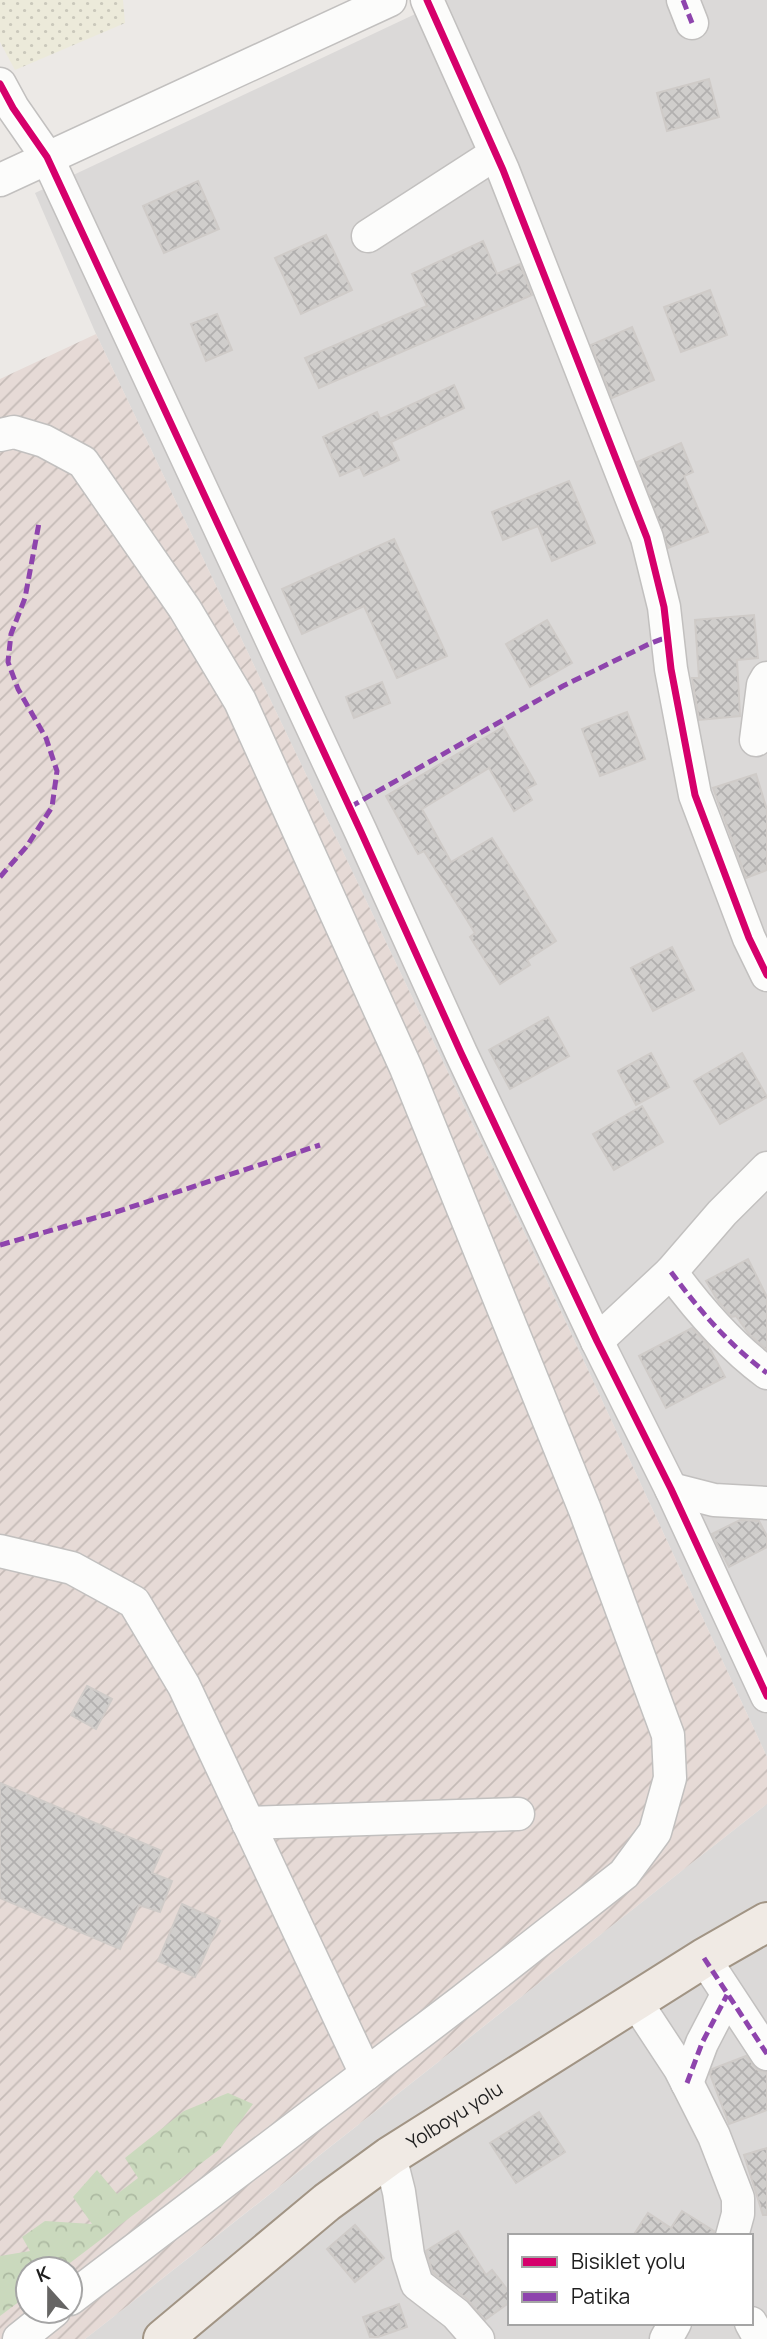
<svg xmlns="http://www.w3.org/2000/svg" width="767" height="2339" viewBox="0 0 767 2339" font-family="Manrope,sans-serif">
	<defs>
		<pattern id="military-furrows" width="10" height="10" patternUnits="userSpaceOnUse" patternTransform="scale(1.75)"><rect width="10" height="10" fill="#e6dad6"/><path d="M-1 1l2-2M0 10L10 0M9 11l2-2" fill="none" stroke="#c5bbb7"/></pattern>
		<pattern id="farmland-dots" width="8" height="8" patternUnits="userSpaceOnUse" patternTransform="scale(1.75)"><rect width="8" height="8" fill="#eceada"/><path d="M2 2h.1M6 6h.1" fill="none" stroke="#cac8bb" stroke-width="1.8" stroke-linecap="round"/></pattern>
		<pattern id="forest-crowns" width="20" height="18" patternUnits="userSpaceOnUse" patternTransform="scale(1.75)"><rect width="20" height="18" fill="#cad9bd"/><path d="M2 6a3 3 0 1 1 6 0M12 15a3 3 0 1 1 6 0" fill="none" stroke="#adbaa2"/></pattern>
		<pattern id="building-cross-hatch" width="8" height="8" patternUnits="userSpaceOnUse" patternTransform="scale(1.75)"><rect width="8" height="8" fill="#d0cecc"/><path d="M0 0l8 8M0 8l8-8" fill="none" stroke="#b2b0af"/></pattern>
	</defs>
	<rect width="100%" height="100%" fill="#ece9e6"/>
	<g fill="#dbd9d8" fill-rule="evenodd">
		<path d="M445,0h322v1757l-240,-519 -431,-904 -61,-141z"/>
		<path d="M767,1804v535h-682l138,-108zM510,2236h241v87h-241z"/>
	</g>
	<path fill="url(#military-furrows)" fill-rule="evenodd" d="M96,334l431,904 240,519v47l-682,535h-85v-1960zM28,2269h42v42h-42z"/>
	<path fill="url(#farmland-dots)" d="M0,0h123l2,23 -110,47 -15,-28z"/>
	<path fill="url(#forest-crowns)" d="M228,2093l25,11 -33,45 -158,120h-34v26l-28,21v-60l30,-5 -8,-14 23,-16 47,3 -19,-27 24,-27 20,24 21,-16 -13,-20 59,-47z"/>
	<g fill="url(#building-cross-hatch)" stroke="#cfcbc8" stroke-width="2">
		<path d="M709,79l10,38 -52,14 -10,-38z"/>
		<path d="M198,181l21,48 -55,24 -21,-47z"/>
		<path d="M326,235l26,55 -51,24 -26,-56z"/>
		<path d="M483,241l14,33 23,-10 12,31 -213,93 -14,-30 122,-52 -15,-32z"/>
		<path d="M710,290l17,45 -46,17 -17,-45z"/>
		<path d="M217,314l15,36 -26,11 -15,-37z"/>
		<path d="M632,327l22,53 -42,18 -21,-53z"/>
		<path d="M454,385l10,23 -73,34 8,18 -35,16 -4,-9 -20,9 -17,-39 54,-25 3,7z"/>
		<path d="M681,443l12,29 -9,4 24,56 -40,16 -31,-86z"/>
		<path d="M569,481l26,62 -43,18 -14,-35 -35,14 -11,-28z"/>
		<path d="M394,539l53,117 -50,22 -33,-72 -62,28 -20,-45z"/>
		<path d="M754,615l4,43 -21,2 3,56 -41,4 -7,-42h7l-4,-58z"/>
		<path d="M547,620l25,43 -42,24 -24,-43z"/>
		<path d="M382,682l8,21 -36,15 -8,-21z"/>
		<path d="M627,712l18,47 -45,17 -18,-47z"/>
		<path d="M503,727l33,57 -10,5 6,11 -18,11 -25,-43 -67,41 29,53 41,-24 64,103 -29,19 3,5 -30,19 -30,-47 5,-4 -51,-82 -6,3 -32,-58z"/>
		<path d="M756,774l11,36v60l-21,8 -33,-90z"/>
		<path d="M672,947l22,43 -41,21 -22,-43z"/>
		<path d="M548,1017l21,39 -59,33 -21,-39z"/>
		<path d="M651,1053l18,34 -33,18 -18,-34z"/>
		<path d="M742,1053l25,44 -47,27 -26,-43z"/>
		<path d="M642,1106l21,36 -49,28 -21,-36z"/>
		<path d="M748,1259l19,38v53l-18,-16 -13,-18 -4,1 -14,-16 -12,-20z"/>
		<path d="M692,1328l16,17 17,32 -59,31 -27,-52z"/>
		<path d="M740,1520l19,1 8,15v11l-38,20 -17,-33z"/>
		<path d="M87,1686l25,13 -16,30 -25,-14z"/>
		<path d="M0,1783l162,68 -10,22 20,8 -12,31 -21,-7 -19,44 -120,-51z"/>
		<path d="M182,1904l38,17 -25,56 -37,-16z"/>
		<path d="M746,2056l12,14 9,2v38l-38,14 -19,-50 2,-5z"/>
		<path d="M539,2112l26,40 -49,31 -26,-40z"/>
		<path d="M767,2148v67h-4l-19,-60z"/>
		<path d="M682,2211l32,20v5h-81l15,-23 23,15z"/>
		<path d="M355,2225l29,33 -29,24 -28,-33z"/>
		<path d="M458,2231l28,44 6,-5 18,23v9l-25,18 -18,-21 -34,-26 -7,-22z"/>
		<path d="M399,2304l8,23 -29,10h-8l-7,-20z"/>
	</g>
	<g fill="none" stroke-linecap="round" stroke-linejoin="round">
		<g stroke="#c2c0bf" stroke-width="35">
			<g id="minor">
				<path d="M427,0l76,170 144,368 17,69 7,62 24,126 54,143 18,37"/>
				<path d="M683,0l9,23"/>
				<path d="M0,84l13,24 34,49 314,675 100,221 136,288 74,148 96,207"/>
				<path d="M0,180l390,-180"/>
				<path d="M368,236l127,-82"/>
				<path d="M0,435l14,-3 30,9 39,21 102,147 55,92 166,367 179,442 83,225 2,43 -15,54 -31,42 -162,127 -392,298"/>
				<path d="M756,740l7,-55 4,-7"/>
				<path d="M671,1272c28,38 58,73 96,101"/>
				<path d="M597,1341l74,-69 51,-59 45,-45"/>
				<path d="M671,1489l43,11 53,3"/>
				<path d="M0,1551l72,17 62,34 50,84 182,388"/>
				<path d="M248,1823l270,-9"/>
				<path d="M704,1958l63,96"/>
				<path d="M636,2002l44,67 34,67 24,62v16l-6,22"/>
				<path d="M687,2083l15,-40 25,-48"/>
				<path d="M390,2156l9,36 9,63 9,29 39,30 22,25"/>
				<path d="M751,2323l9,16"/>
				<path d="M19,2339l35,-28"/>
				<path d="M666,2339l9,-16"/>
			</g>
		</g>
		<g stroke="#a19484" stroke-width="42">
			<g id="major">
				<path id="s1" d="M163,2339l164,-137 63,-46 314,-198 63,-36"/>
			</g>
		</g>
		<use href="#minor" stroke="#fcfcfb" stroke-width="32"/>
		<use href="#major" stroke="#f0eae4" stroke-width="38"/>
		<g stroke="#8e44ad" stroke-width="5" stroke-dasharray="10 5" stroke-linecap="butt">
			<path d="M683,0l9,23"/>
			<path d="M350,807l213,-121 86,-42 18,-7"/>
			<path d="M0,877l27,-31 25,-39 5,-36 -11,-33 -28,-49 -10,-27 3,-28 14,-36 14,-75"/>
			<path d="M0,1245l119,-34 201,-66"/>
			<path d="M671,1272c28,38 58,73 96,101"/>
			<path d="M704,1958l63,96"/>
			<path d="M687,2083l15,-40 25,-48"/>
		</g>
		<g stroke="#fff" stroke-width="11">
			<g id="cycleway">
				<path d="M427,0l76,170 144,368 17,69 7,62 24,126 54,143 18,37"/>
				<path d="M0,84l13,24 34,49 314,675 100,221 136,288 74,148 96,207"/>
			</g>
		</g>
		<use href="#cycleway" stroke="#d6006c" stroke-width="7"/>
	</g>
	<g text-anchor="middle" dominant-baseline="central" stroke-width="5" stroke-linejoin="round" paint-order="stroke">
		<g font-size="19" fill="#1e1e1e" stroke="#fff">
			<text stroke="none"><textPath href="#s1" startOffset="368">Yolboyu yolu</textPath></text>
		</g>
	</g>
	<rect x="508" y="2234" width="245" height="91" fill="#ffffff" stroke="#a5a5a5" stroke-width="2"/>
	<rect x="522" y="2257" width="35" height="10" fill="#d6006c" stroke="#a5a5a5" stroke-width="2"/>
	<text x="571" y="2269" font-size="21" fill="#1e1e1e">Bisiklet yolu</text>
	<rect x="522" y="2292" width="35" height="10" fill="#8e44ad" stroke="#a5a5a5" stroke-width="2"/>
	<text x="571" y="2304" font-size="21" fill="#1e1e1e">Patika</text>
	<g transform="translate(49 2290) rotate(339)"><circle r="33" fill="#ffffff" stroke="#a5a5a5" stroke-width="2"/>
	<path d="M0-5L12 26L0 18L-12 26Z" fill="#666564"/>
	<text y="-10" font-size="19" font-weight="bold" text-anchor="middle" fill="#1e1e1e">K</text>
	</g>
</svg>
